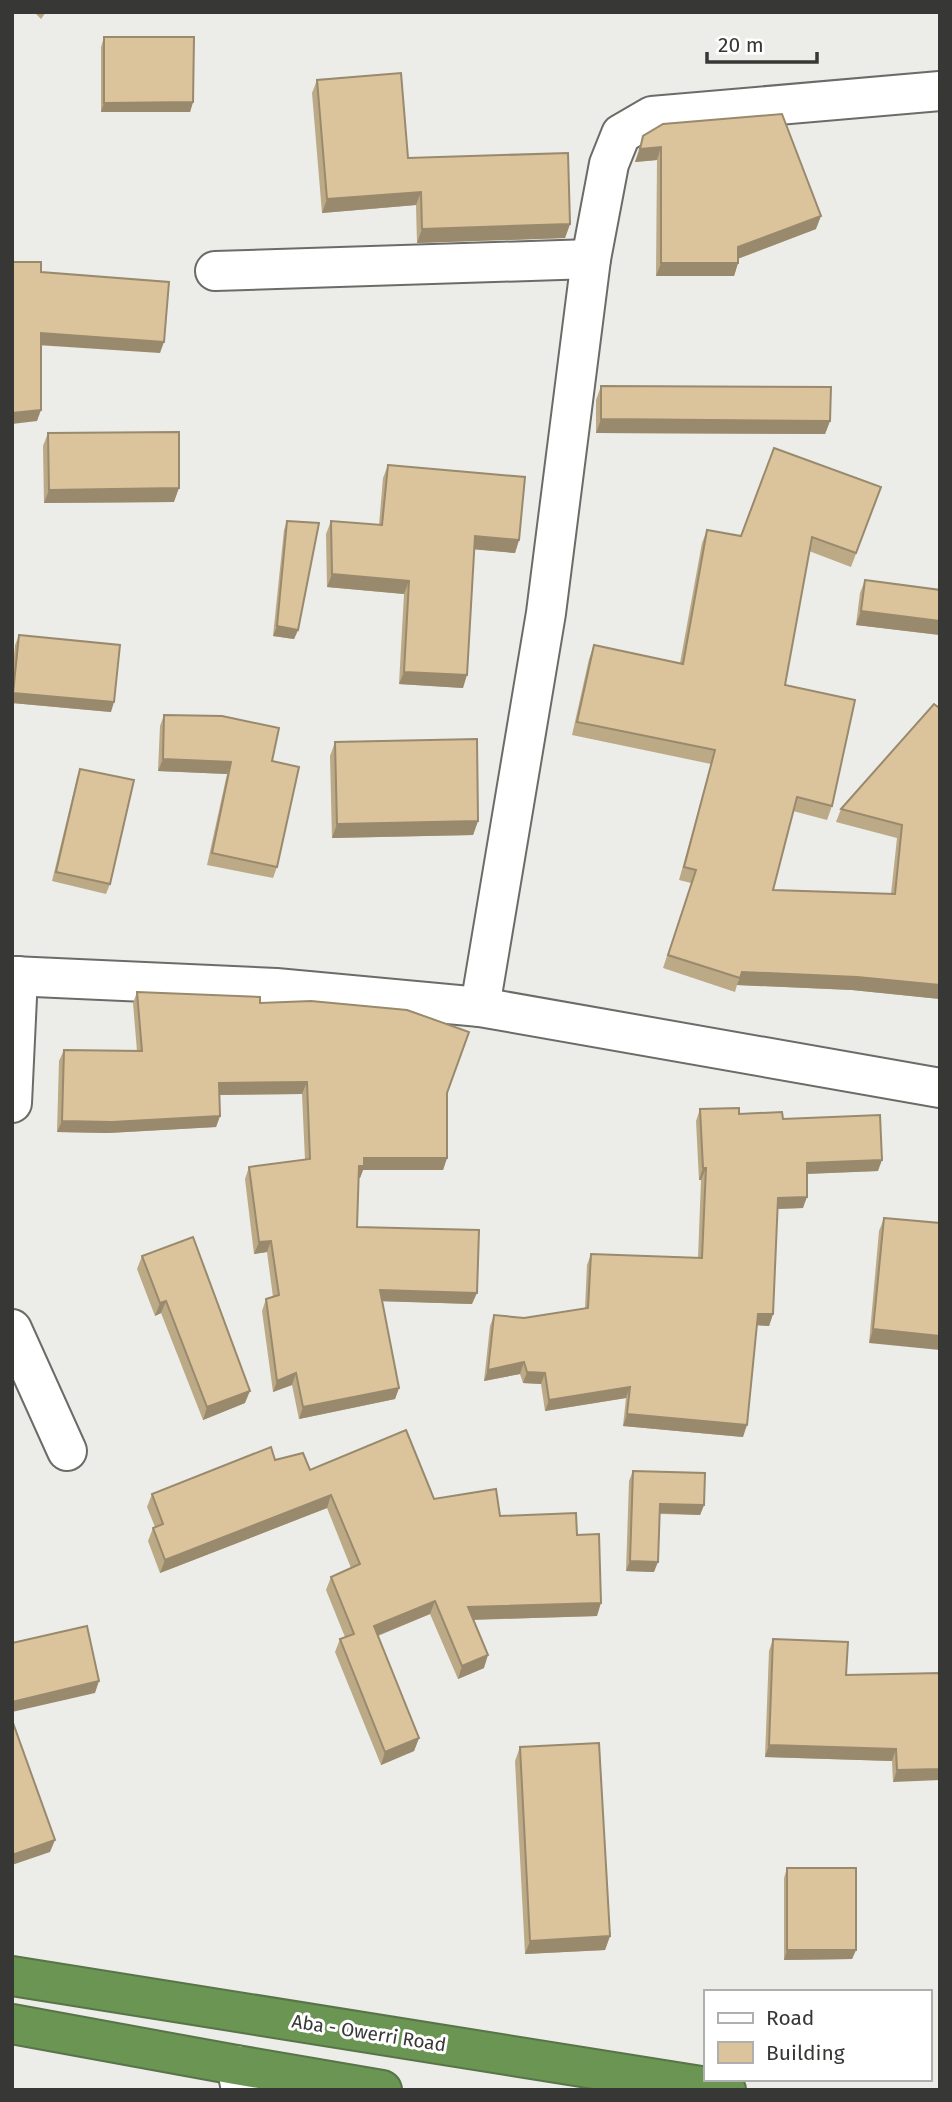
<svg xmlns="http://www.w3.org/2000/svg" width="952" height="2102" viewBox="0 0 952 2102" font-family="'Fira Sans',sans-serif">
	<rect width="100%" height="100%" fill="#ecece8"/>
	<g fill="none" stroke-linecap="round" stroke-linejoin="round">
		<g stroke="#6b6b67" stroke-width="42">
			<g id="minor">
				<path d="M215,271l376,-12"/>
				<path d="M12,976l264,12 204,19 460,81"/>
				<path d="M480,1007l66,-394 45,-354 18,-95 12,-30 31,-18 288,-25"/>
				<path d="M12,1103l6,-127"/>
				<path d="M12,1329l55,122"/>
				<path d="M236,2065l5,25"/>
			</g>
		</g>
		<g stroke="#587448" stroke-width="42">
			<g id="highway">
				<path d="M12,1976l714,114"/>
				<path d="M12,2024l224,41 146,25"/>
			</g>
		</g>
		<use href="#minor" stroke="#fff" stroke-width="38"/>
		<use href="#highway" stroke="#6a9552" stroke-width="38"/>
	</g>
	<g fill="#bca986">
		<path d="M34,12h12l-5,7z"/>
		<path d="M104,37l89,65 -3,10h-89v-65z"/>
		<path d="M317,80l91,78 162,66 -5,14 -148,5 -1,-38 -94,8 -10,-120z"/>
		<path d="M643,136l173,93 -78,30v4l-4,13h-78l1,-116 -22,2z"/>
		<path d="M601,386l229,35 -5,13 -229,-1v-33z"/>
		<path d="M48,433l126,69 -130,1 -1,-57z"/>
		<path d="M388,465l131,75 -4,13 -41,-4 -11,139 -64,-4 5,-90 -77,-7 -1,-53 5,-13 48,4 4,-47z"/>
		<path d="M881,487l-30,80 -42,-16 -24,134 47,121 -5,14 -34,-9 -20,79 118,4 6,-56 -61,-16 5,-13 93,-105 6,295 -88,-9 -115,-5 -2,7 -72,-24 28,-85 -12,-3 32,-116 -139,-29 17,-76 5,-14 86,18 22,-120 5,-13 34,6z"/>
		<path d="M287,521l11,109 -4,9 -21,-3 11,-106z"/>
		<path d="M865,580l75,10v45l-84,-10 4,-32z"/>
		<path d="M19,635l92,77 -99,-9v-25l3,-33z"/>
		<path d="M164,715l108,46 5,106 -4,11 -66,-13 20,-91 -69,-3 2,-45z"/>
		<path d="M335,742l143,79 -5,14 -141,3 -2,-82z"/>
		<path d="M80,769l30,115 -4,10 -54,-13 25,-103z"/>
		<path d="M137,992l123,11 187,90v65l-4,12h-80l-3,8h-2l-1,49 115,77 -90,-3 17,87 -4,11 -96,20 -7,-34 -19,7 -11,-81 4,-12 7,-2 -6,-45 -13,2 -9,-75 4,-12 56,-7 -3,-66 -82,1v21l-4,11 -108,6 -51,-1 2,-71 5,-11 73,1 -4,-48z"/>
		<path d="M700,1109l83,10 95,52 -71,3 -4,34 -26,1 -4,105 -4,12 -12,-1 -14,112 -120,-11 3,-28 -81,13 -4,-27 -18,-1 -3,-9 -36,7 6,-55 4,-11 30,3 61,-9 2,-44 4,-11 107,4 3,-78h-2l-3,-59z"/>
		<path d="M884,1218l56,5 -71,120 10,-112z"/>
		<path d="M142,1256l103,147 -42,17 -42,-107 -6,3 -18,-47z"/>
		<path d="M275,1460l35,10 124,29 143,36 20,81 -124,4 11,48 -26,11 -28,-65 -52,22 41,102 -5,13 -33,14 -46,-113 5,-13 5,-2 -19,-47 5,-13 20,-9 -24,-60 -167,65 -12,-32 5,-13 2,-1 -8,-20 5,-13z"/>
		<path d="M633,1471l71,34 -4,10 -40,-1 -6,58 -28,-1 3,-90z"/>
		<path d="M773,1639l73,36 94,-2 -47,109 -1,-21 -127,-4 4,-106z"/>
		<path d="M520,1747l90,189 -5,14 -80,4 -10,-193z"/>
		<path d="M787,1868l69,82 -4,9 -68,1v-82z"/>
	</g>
	<g fill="#99896d">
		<path d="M193,102l-3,10h-89l3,-9z"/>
		<path d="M661,147l-4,13 -22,2 5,-13z"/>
		<path d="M421,192l-5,13 -94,8 5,-14z"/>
		<path d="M821,216l-5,13 -82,31 4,-13z"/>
		<path d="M570,224l-5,14 -148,5 5,-14z"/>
		<path d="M661,263h77l-4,13h-78z"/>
		<path d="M41,333l123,9 -4,11 -123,-8z"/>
		<path d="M41,410l-4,11 -25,3v-11z"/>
		<path d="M601,419l229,2 -5,13 -229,-1z"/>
		<path d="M179,488l-5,14 -130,1 5,-13z"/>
		<path d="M475,536l44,4 -4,13 -45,-4z"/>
		<path d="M332,574l77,7 -5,13 -77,-7z"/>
		<path d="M861,611l79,10v14l-84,-10z"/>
		<path d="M277,626l21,4 -4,9 -21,-3z"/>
		<path d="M404,672l63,3 -4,13 -64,-4z"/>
		<path d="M13,693l101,9 -3,10 -99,-9z"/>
		<path d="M163,759l68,3 -4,12 -69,-3z"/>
		<path d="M478,821l-5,14 -141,3 5,-14z"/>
		<path d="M742,972l115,5 83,8v14l-88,-9 -115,-5z"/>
		<path d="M307,1082l-5,12 -87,1 4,-12z"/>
		<path d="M220,1116l-4,11 -108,6 -51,-1 5,-11z"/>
		<path d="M364,1158h83l-4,12h-80l-3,8h-6l5,-12z"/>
		<path d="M882,1160l-4,11 -76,3 5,-11z"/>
		<path d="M703,1168h3l-5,12h-2z"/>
		<path d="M807,1197l-4,11 -29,1 4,-11z"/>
		<path d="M271,1241l-4,11 -13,2 5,-12z"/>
		<path d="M380,1290l97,3 -5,11 -97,-3z"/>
		<path d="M166,1301l-5,12 -6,3 5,-13z"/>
		<path d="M758,1314h15l-4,12 -15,-1z"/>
		<path d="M873,1329l67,7v14l-71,-7z"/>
		<path d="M524,1362l-4,12 -36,7 4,-11z"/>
		<path d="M527,1372l18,1 -4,11 -18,-1z"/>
		<path d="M296,1373l-4,12 -19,7 4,-11z"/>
		<path d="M630,1387l-4,11 -81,13 4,-11z"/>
		<path d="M399,1388l-4,11 -96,20 4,-12z"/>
		<path d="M250,1391l-5,12 -42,17 4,-13z"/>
		<path d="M627,1414l120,11 -4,12 -120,-11z"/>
		<path d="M331,1495l-4,13 -167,65 5,-13z"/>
		<path d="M660,1504l44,1 -4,10 -43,-2z"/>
		<path d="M630,1561l28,1 -4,10 -28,-1z"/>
		<path d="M435,1601l-5,13 -61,25 5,-13z"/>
		<path d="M601,1603l-4,13 -134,4 5,-13z"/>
		<path d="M488,1655l-4,13 -26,11 4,-13z"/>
		<path d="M99,1681l-4,12 -83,19v-10z"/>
		<path d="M419,1738l-5,13 -33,14 4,-13z"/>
		<path d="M769,1745l127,4 -4,12 -127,-4z"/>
		<path d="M940,1769v11l-47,2 4,-12z"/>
		<path d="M55,1840l-5,12 -38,13v-10z"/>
		<path d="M610,1936l-5,14 -80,4 5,-13z"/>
		<path d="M787,1950h69l-4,9 -68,1z"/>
	</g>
	<g fill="#dbc49c" stroke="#99896d" stroke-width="2">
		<path d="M104,37h90l-1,65 -89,1z"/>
		<path d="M401,73l7,85 160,-5 2,71 -148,5 -1,-37 -94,7 -10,-119z"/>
		<path d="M782,114l39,102 -83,31v16h-77v-116l-21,2 3,-13 20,-12z"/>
		<path d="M12,262h29v10l128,10 -5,60 -123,-9v77l-29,3z"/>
		<path d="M601,386l230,1 -1,34 -229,-2z"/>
		<path d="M179,432v56l-130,2 -1,-57z"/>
		<path d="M774,448l107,39 -25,66 -44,-16 -27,148 70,15 -23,106 -35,-9 -24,93 122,4 7,-69 -61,-16 93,-105 4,3 2,-2v280l-83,-8 -115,-5 -2,6 -72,-23 28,-85 -12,-3 31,-117 -138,-28 17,-77 89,19 24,-134 34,6z"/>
		<path d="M388,465l137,12 -6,63 -44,-4 -8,139 -63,-3 5,-91 -77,-7 -1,-53 51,4z"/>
		<path d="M287,521l32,2 -21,107 -21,-4z"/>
		<path d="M865,580l75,10v31l-79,-10z"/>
		<path d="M19,635l101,10 -6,57 -101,-9z"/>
		<path d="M164,715l58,1 57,12 -7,33 27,6 -22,100 -65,-14 19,-91 -68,-3z"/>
		<path d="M477,739l1,82 -141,3 -2,-82z"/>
		<path d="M80,769l54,11 -24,104 -54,-12z"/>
		<path d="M137,992l123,5v6l51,-2 96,9 62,22 -22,61v65h-83v8h-5l-2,61 122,3 -2,63 -97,-3 19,98 -96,19 -7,-34 -19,8 -11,-82 13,-4 -8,-54 -12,1 -10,-75 61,-8 -3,-77 -88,1 1,33 -108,6 -50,-1 2,-71 78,1z"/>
		<path d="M739,1108v6l43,-2 1,7 97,-4 2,45 -75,3v34l-29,1 -5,116h-15l-11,111 -120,-11 3,-27 -81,13 -4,-27 -18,-1 -3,-10 -36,8 6,-55 30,3 64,-10 3,-54 111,4 4,-90h-3l-3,-59z"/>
		<path d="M884,1218l56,5v113l-67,-7z"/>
		<path d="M193,1237l57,154 -43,16 -41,-106 -6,2 -18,-47z"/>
		<path d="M406,1430l28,69 62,-10 4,27 76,-3 1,22 22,-1 2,69 -133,4 20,48 -26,11 -27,-65 -61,25 45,112 -34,14 -45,-113 14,-5 -23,-57 29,-13 -29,-69 -166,65 -12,-32 10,-4 -11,-30 119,-47 4,13 28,-7 7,17z"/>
		<path d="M633,1471l72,2 -1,32 -44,-1 -2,58 -28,-1z"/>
		<path d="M87,1626l12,55 -87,21v-59z"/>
		<path d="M773,1639l75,3 -2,33 94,-2v96l-43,1 -1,-21 -127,-4z"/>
		<path d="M12,1720l43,120 -43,15z"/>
		<path d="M599,1743l11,193 -80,5 -10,-194z"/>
		<rect x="787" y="1868" width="69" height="82"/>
	</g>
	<g text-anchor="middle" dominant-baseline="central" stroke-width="6" stroke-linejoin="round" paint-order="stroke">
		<g font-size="19" fill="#373735" stroke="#fff">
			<text transform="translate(369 2033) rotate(9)">Aba - Owerri Road</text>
		</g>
	</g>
	<rect width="952" height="2102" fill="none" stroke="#373735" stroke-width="28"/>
	<rect x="704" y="1990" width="228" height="91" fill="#ffffff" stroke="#afafae" stroke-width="2"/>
	<rect x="718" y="2013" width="35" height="10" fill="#ffffff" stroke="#afafae" stroke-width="2"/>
	<text x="766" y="2025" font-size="21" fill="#373735">Road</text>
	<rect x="718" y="2042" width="35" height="21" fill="#dbc49c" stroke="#afafae" stroke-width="2"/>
	<text x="766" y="2060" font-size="21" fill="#373735">Building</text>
	<path d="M707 52v10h110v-10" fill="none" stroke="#373735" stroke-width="3.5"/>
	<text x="718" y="52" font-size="21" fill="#373735" stroke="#ffffff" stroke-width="5" paint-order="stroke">20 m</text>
</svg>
